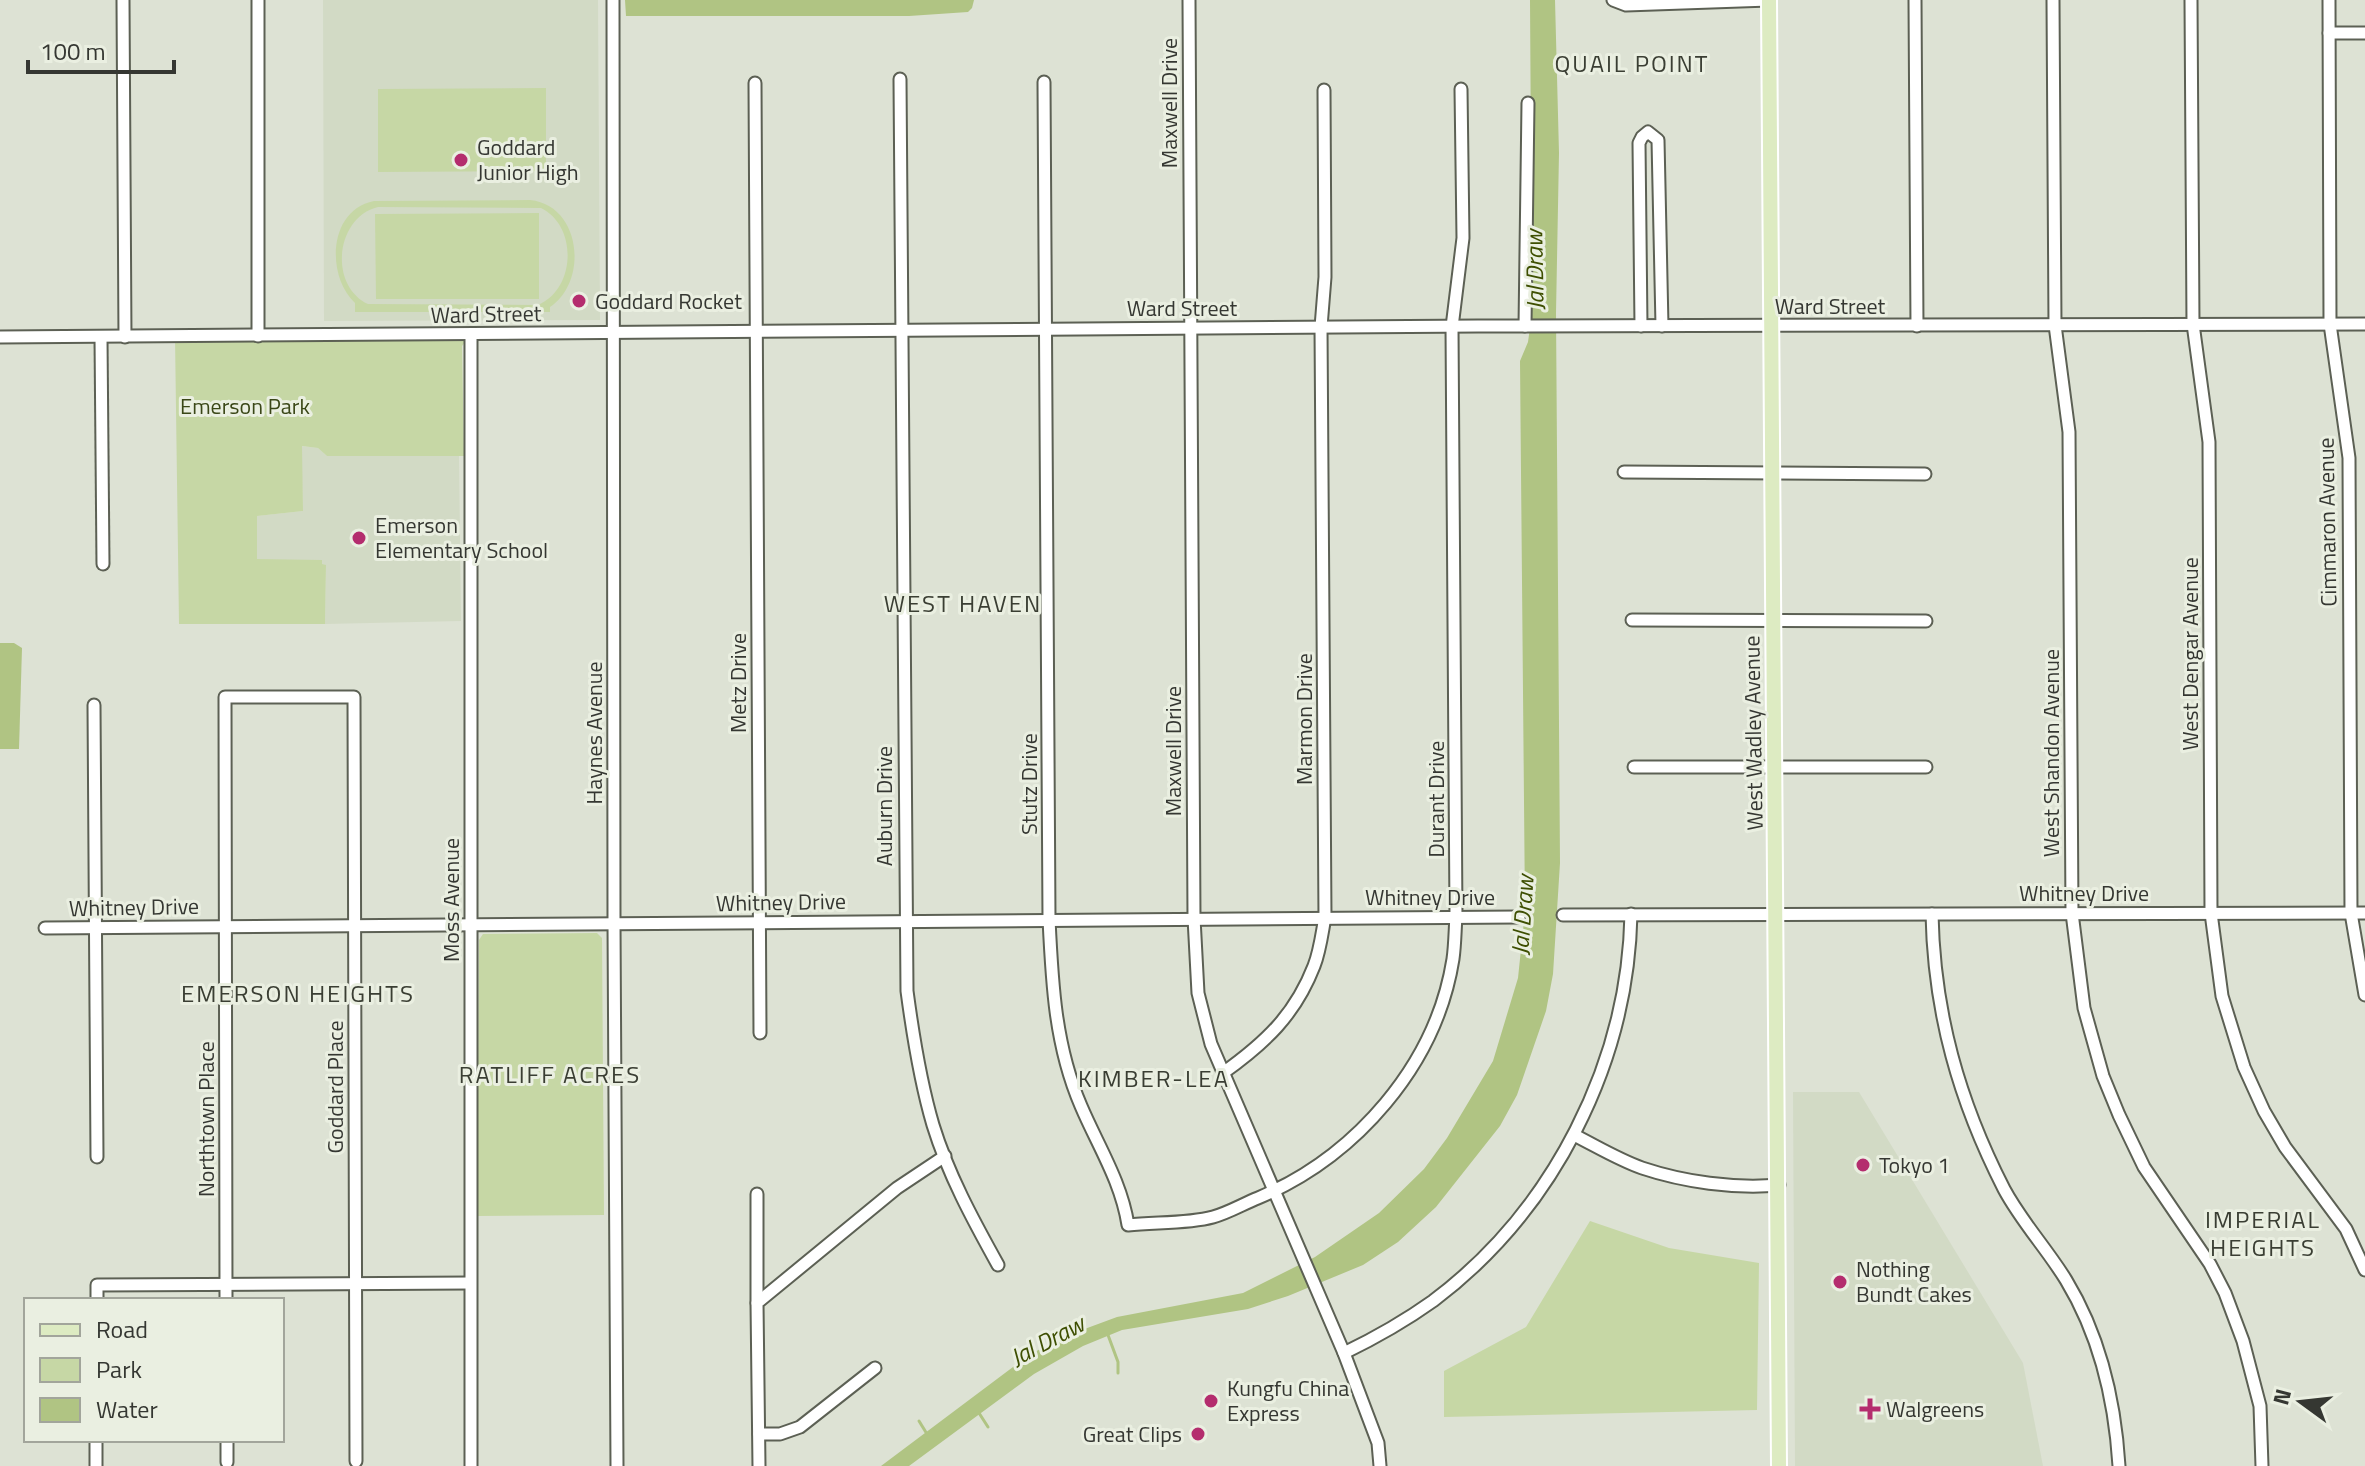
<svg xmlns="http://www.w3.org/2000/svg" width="2365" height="1466" viewBox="0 0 2365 1466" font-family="'Titillium Web',sans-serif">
	<rect width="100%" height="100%" fill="#dde2d4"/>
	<g fill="#d2dac5">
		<path d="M323,0h275l2,320 -276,1z"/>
		<path d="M301,446l17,2 9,8h132l2,165 -136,3 1,-59 -69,-6v-43l46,-5z"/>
		<path d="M1793,1092h66l164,271 20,103h-248z"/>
	</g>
	<g fill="#c6d7a5" fill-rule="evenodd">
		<path d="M546,88v83l-168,1v-83z"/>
		<path d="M374,201l156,-1c51,5 59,81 20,107v5h-195v-9c-29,-27 -27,-93 19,-102zM378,207l163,1c37,18 35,81 -3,97l-170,-1c-40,-19 -32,-87 10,-97z"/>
		<path d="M539,213v86h-163l-1,-85z"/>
		<path d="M471,335l-9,11 2,110h-137l-9,-8 -16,-2 1,65 -46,5v43l65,1v4l4,1 -1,59h-146l-4,-287z"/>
		<path d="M597,933l5,5 2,277 -127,1 2,-276 4,-6z"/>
		<path d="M1590,1221l79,27 90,15 -2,147 -313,7v-46l82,-44z"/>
	</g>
	<g fill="#b0c483">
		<path d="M625,0h349l-2,8 -4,4 -59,4h-283z"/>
		<path d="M1530,0h25l4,153 -3,160 4,550 -7,111 -7,37 -29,84 -17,31 -64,81 -38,35 -35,23 -75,31 -40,13 -126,21 -39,16 -49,28 -125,92h-28l148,-111 34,-18 54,-20 126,-24 72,-36 64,-44 45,-44 23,-31 46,-77 25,-83 7,-67 -5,-550 8,-19 4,-29z"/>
		<path d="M0,643h14l8,5 -3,101h-19z"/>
	</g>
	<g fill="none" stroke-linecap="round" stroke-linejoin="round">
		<g stroke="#b0c483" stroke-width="3">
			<path d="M1108,1335l10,27v11"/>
			<path d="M979,1413l9,14"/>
			<path d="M919,1421l8,13"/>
		</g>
		<g stroke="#5c6054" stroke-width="15">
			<g id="minor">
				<path d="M123,0l2,337"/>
				<path d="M258,0v336"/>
				<path d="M613,0l1,923 3,543"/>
				<path d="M1189,0l5,918 4,75 13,51 133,309 34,90 2,23"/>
				<path d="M1613,0l13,5 143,-5"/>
				<path d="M1915,0l2,326"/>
				<path d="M2053,0l2,325 14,107 3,481 12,95 19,68 16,39 25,52 66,97 15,29 18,48 17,65 2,60"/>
				<path d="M2191,0l2,324 16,118 2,471 11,83 22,71 20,44 21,36 61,82 19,41"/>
				<path d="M2329,0l1,324 19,134 2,455 14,82"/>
				<path d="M2329,33h36"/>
				<path d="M900,79l7,912c6,45 13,90 26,134 15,49 40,95 65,140"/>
				<path d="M1044,82l5,837c3,64 6,127 32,187 17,40 40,75 47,119 27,-3 59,-1 85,-8 15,-4 30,-13 45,-19 97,-41 178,-132 195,-239 2,-14 2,-29 3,-43l-4,-589 11,-89 -2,-149"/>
				<path d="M755,83l5,950"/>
				<path d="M1525,326l3,-223"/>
				<path d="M1641,326l-2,-183 3,-6 6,-5 10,8 4,186"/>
				<path d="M0,337l1478,-11 887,-2"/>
				<path d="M101,338l2,226"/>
				<path d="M1624,472l301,2"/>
				<path d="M1632,620l294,1"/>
				<path d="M94,705l3,452"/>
				<path d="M1634,767h292"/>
				<path d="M1932,914c2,99 27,187 72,275 17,32 43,60 62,91 34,56 49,121 53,186"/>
				<path d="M1563,915l802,-2"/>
				<path d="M45,928l1474,-11"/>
				<path d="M1223,1073c42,-30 72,-58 91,-107 6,-15 8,-33 11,-49l-4,-590 4,-50 -1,-187"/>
				<path d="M1574,1135c22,11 45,25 68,33 42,14 92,21 137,17"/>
				<path d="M757,1194v109"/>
				<path d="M97,1300v-15l373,-2"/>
				<path d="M226,1300l-1,-603h129l2,764"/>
				<path d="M1344,1353c31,-15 61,-32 89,-52 120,-90 195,-237 198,-387"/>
				<path d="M759,1434h21l20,-7 75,-59"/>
				<path d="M227,1440v22"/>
				<path d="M96,1466v-26"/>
				<path d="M471,1466v-1131"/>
				<path d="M759,1466l-2,-163 140,-115 48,-32"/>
			</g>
		</g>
		<g stroke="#fff" stroke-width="18">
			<path id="major" d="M1769,0l10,1466"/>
		</g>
		<use href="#minor" stroke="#fff" stroke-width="11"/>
		<use href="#major" stroke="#ddebc2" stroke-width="14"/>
	</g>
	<g fill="#b42d6e" stroke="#eaefe1" stroke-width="3">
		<circle cx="461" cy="160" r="8"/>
		<circle cx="579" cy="301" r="8"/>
		<circle cx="359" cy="538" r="8"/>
		<circle cx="1863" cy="1165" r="8"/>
		<circle cx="1840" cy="1282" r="8"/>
		<circle cx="1211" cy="1401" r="8"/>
		<path d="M1866 1397h8v8h8v8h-8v8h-8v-8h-8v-8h8z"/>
		<circle cx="1198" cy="1434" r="8"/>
	</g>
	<g text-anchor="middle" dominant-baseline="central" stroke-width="6" stroke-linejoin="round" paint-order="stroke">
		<g font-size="22" fill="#353732" stroke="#eaefe1">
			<text transform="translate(1169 103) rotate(-90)">Maxwell Drive</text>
			<text x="1830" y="306">Ward Street</text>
			<text x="1182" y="308">Ward Street</text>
			<text transform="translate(486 314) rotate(-1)">Ward Street</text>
			<text transform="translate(2327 522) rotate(-91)">Cimmaron Avenue</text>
			<text transform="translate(2190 654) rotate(-90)">West Dengar Avenue</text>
			<text transform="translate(738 683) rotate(-90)">Metz Drive</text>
			<text transform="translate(1304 719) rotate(-90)">Marmon Drive</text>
			<text transform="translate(594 733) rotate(-90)">Haynes Avenue</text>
			<text transform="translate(1753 733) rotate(-91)">West Wadley Avenue</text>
			<text transform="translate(1173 751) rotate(-90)">Maxwell Drive</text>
			<text transform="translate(2051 753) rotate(-90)">West Shandon Avenue</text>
			<text transform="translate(1029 784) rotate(-90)">Stutz Drive</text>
			<text transform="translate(1436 799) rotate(-90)">Durant Drive</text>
			<text transform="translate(884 806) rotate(-90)">Auburn Drive</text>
			<text x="2084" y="893">Whitney Drive</text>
			<text x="1430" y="897">Whitney Drive</text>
			<text transform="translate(451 900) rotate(-90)">Moss Avenue</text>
			<text transform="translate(781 902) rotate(-1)">Whitney Drive</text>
			<text transform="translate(134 907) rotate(-1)">Whitney Drive</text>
			<text transform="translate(335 1087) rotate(-90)">Goddard Place</text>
			<text transform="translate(206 1119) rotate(-90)">Northtown Place</text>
		</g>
		<g font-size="22" fill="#353732" stroke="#eaefe1" text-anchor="start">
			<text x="477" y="147">Goddard<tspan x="477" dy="25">Junior High</tspan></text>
			<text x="595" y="301">Goddard Rocket</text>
			<text x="375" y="525">Emerson<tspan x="375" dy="25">Elementary School</tspan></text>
			<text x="1879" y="1165">Tokyo 1</text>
			<text x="1856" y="1269">Nothing<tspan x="1856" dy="25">Bundt Cakes</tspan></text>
			<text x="1227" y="1388">Kungfu China<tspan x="1227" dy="25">Express</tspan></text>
			<text x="1886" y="1409">Walgreens</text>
			<text x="1182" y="1434" text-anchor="end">Great Clips</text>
		</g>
		<g font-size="22" fill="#3a4717" stroke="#eaefe1">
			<text x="245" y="406">Emerson Park</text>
		</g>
		<g font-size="24" letter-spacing="2" fill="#3a3e33" stroke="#eaefe1">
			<text x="1632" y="63">QUAIL POINT</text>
			<text x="963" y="603">WEST HAVEN</text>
			<text x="298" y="993">EMERSON HEIGHTS</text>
			<text x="550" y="1074">RATLIFF ACRES</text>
			<text x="1154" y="1078">KIMBER-LEA</text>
			<text x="2263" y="1219">IMPERIAL<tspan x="2263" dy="28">HEIGHTS</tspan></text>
		</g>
		<g font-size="24" font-style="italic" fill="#3e4f02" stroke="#eaefe1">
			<text transform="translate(1534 270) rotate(-91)">Jal Draw</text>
			<text transform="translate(1522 915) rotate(-86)">Jal Draw</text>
			<text transform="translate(1047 1340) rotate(-28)">Jal Draw</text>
		</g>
	</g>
	<rect x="24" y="1298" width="260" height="144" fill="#eaefe1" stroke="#a2a59b" stroke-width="2"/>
	<rect x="40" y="1324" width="40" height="12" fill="#ddebc2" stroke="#a2a59b" stroke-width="2"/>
	<text x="96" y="1338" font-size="24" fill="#353732">Road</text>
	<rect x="40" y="1358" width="40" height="24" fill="#c6d7a5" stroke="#a2a59b" stroke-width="2"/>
	<text x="96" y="1378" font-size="24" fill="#353732">Park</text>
	<rect x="40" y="1398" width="40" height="24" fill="#b0c483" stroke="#a2a59b" stroke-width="2"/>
	<text x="96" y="1418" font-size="24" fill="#353732">Water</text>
	<g transform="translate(2301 1402) rotate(285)" stroke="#eaefe1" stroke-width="6" paint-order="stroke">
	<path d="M0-6L14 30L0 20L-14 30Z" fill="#353732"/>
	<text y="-12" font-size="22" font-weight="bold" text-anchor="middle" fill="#353732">N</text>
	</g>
	<path d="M28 60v12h146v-12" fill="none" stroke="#353732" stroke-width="4"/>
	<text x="40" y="60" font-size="24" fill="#353732" stroke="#eaefe1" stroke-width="6" paint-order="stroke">100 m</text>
</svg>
